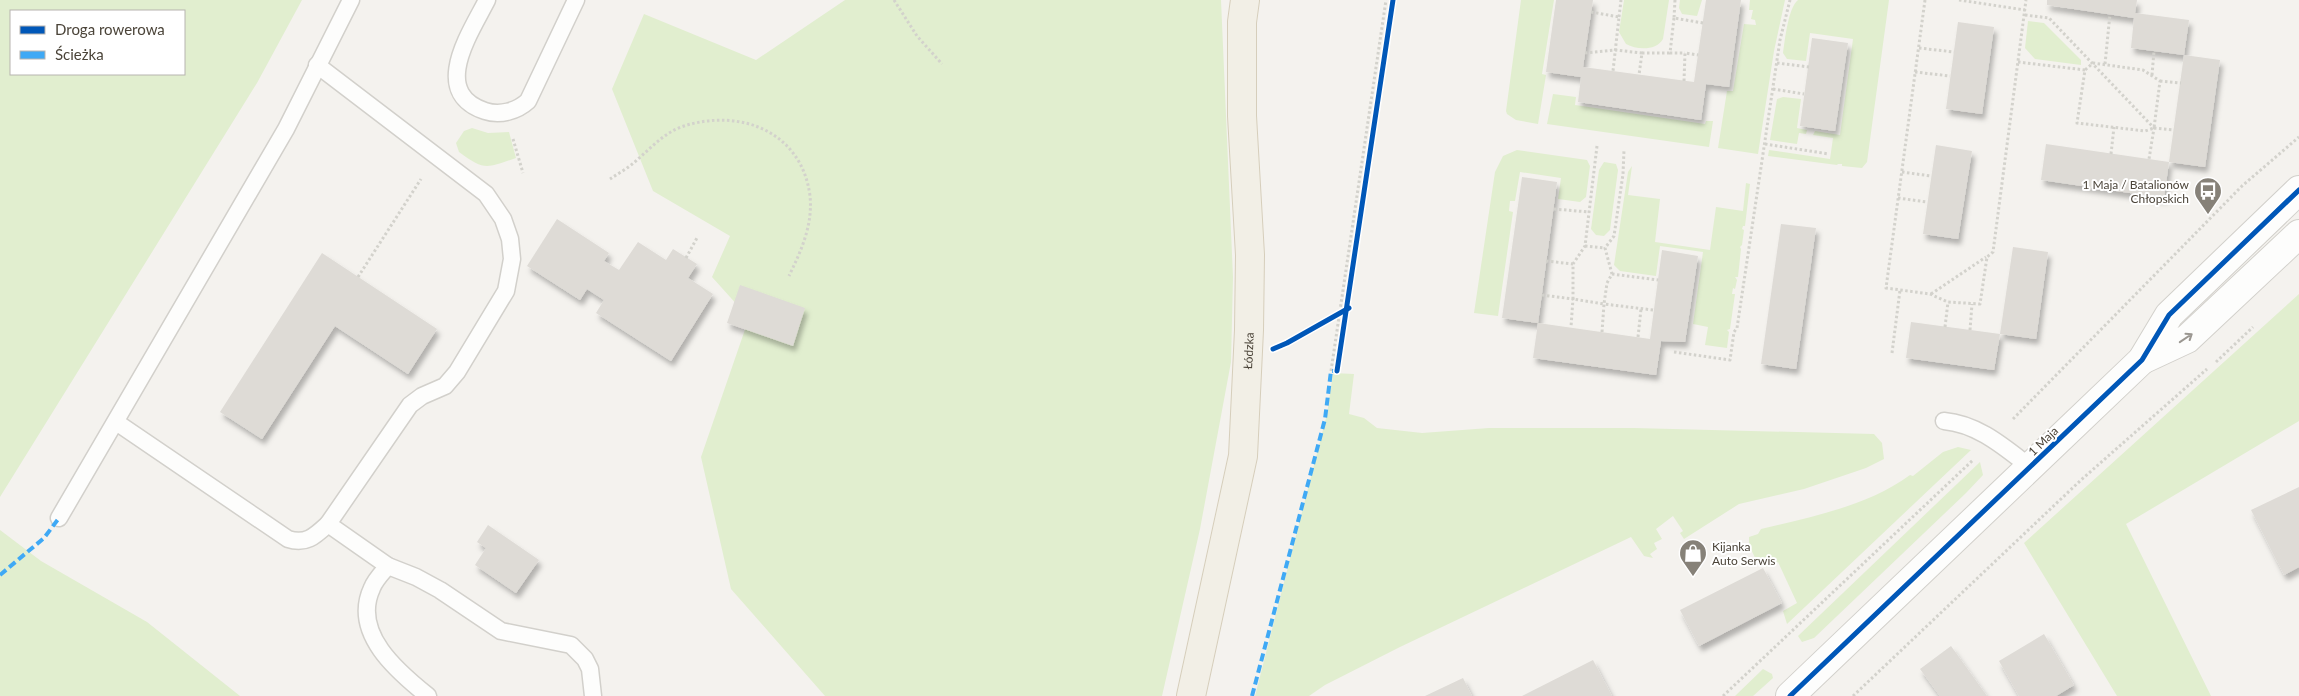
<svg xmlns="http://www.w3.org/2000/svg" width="2299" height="696" viewBox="0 0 2299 696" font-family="Lato,sans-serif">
	<defs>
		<filter id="shadow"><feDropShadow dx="3" dy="5.5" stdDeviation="2.5" flood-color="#0004"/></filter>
	</defs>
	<rect width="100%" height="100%" fill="#f4f2ee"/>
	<g fill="#e1eecf" fill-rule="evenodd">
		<path d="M0,0h302l-45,83 -257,414zM184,11v63h-173v-63z"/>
		<path d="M845,0h376l12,277 -2,85 -31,167 -38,167h-337l-94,-107 -30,-132 48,-139 -37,-41 18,-41 -77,-45 -41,-102 32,-75 112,46z"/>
		<path d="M1521,0h33l-12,74 4,1 -8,49 -22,-4 -9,-6 -1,-3z"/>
		<path d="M1624,0h45l-6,39c-7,12 -26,11 -37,5l-7,-12z"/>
		<path d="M1680,0h22l-5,16 -15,-2 -3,-6z"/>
		<path d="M1750,0h35l-11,51 -16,103 -40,-6 9,-57h6l11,-67 12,1 -1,-5 -4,-1 2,-9h-4z"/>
		<path d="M1798,0h91l-22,162 -5,6 -20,-2v-2h-4l-1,1 -69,-9 1,-6 61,9 3,-21 -20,-3 2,-4 25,4 13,-96 -43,-6 -4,28 -19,-2 -4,-6c2,-13 5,-45 15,-53z"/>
		<path d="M2028,21l16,2 37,37v5l-46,-6 -10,-11z"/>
		<path d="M1553,94l23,3 -1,8 130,19 1,-3h7l-4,26 -162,-23z"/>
		<path d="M1783,97l18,2 -4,29 10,2 -1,4 -7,-1 -2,11 -27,-4 7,-41z"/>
		<path d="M472,128l16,5 21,-1 7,26c-30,10 -31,13 -57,-6l-3,-9 8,-12z"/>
		<path d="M1517,150l70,10 3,6 -4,31 -6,5 -22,-3 3,-21 -41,-6 -5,29h-5l-1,10 4,1 -15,104 -24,-3 21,-141 8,-16z"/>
		<path d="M1604,162l12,2 2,6 -8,60 -6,6 -8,-1 -5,-6 8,-59z"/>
		<path d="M1632,166l-4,29 32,4 -5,43 55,8 6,-43 27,4 3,-28 4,1 -5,42h-2l-1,3 2,1 -2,15 -2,2 1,2 -3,28h-3l2,3 -2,9 -2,-1 -1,6h3l-5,35 -3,1 2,2 -2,16 -22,-3 3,-18 -15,-3 10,-72 -43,-6 -4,30 -36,-5 -6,-6 14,-93z"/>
		<path d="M2299,294v127l-173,103 85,172h-94l-93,-153z"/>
		<path d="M1333,373l21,1 -5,40 15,4 13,10 45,5 67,-5h145l240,6 8,9 2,16 -18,9 -62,21 -65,15 -55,35 -4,-6 3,-2 -10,-15 -17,13 6,10 -8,4 3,6 -7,5 3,4 -9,-2 -13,-19 -231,110 -75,38 -16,11h-54l72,-282z"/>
		<path d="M1958,447l13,3 -184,174 -4,-13 14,-8 -19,-41 -11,5 -10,-5 -8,-17v-8l9,-3 3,-5c50,-12 107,-23 149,-54l3,1 30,-24z"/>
		<path d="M1980,462l3,13 -17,18 -152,145 -12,4 -4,-6z"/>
		<path d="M0,530l41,31 106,61 93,74h-240z"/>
		<path d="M1763,669l9,5 1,4 -20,18h-18z"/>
	</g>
	<g fill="#dedbd6" filter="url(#shadow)">
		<path d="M1556,0h37l-10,67 111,15 12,-82h35l-12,87 -23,-3 -5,36 -123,-18 3,-25 -35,-5z"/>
		<path d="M2047,0h90l-2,13 54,7 -5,35 -53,-7 3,-30 -87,-13z"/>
		<path d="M1958,22l36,5 -12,87 -36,-5z"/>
		<path d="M1812,38l36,5 -13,88 -35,-5z"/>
		<path d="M2184,55l36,5 -15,107 -36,-5z"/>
		<path d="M2046,144l123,18 -5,36 -123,-18z"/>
		<path d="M1936,145l36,6 -14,88 -35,-5z"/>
		<path d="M1522,177l35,5 -19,141 112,16 12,-89 36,6 -13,86 -24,-1 -5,34 -123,-17 5,-35 -36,-5z"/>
		<path d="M557,219l52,34 -5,8 15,9 19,-28 28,18 7,-11 24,15 -9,14 25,16 -42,67 -75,-48 8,-13 -17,-11 -7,11 -53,-34z"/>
		<path d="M1781,224l35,4 -20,141 -35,-5z"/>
		<path d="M2013,247l35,5 -12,87 -36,-5z"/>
		<path d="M322,253l115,76 -29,45 -73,-48 -73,113 -42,-27z"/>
		<path d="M740,285l65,23 -12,38 -66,-23z"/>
		<path d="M1911,322l89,12 -6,36 -88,-12z"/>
		<path d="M2299,487v80l-15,8 -33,-65z"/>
		<path d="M488,525l51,35 -23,33 -41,-28 11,-17 -9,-6z"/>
		<path d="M1763,568l19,35 -83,43 -19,-36z"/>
		<path d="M2044,634l30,51 -18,11h-37l-20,-35z"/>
		<path d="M1951,646l36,50h-47l-20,-27z"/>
		<path d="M1593,660l19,36h-90z"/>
		<path d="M1463,678l9,18h-47z"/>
	</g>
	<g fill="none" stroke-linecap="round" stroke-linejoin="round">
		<g stroke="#d2d0cb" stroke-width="19">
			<g id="service">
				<path d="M487,0c-16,32 -58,92 -2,111 15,5 32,0 43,-10l48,-101"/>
				<path d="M317,65l169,129 17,25 7,20 2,20 -6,32 -49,81 -12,14 -23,10 -12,9 -82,119 60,42 28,11 24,13 61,41 70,14 14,14 5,10 3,27"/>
				<path d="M1944,421c34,3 60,26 86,46"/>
				<path d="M116,422l172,117c18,6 27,-3 40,-15"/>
				<path d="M59,518l227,-389 65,-129"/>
				<path d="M388,566c-6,7 -13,14 -16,22 -21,45 26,84 56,108"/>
			</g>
		</g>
		<g stroke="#d2d0cb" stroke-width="30">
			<g id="tertiary">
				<path d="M2142,360l45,-21 112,-105"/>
				<path d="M1790,696l352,-336 27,-45 130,-125"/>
			</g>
		</g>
		<g stroke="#d6cebb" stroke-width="30">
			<g id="primary">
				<path id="s1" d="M1191,696l52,-240 6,-126 1,-75 -8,-139v-94l3,-22"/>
			</g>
		</g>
		<g stroke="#d3d2cc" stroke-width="3" stroke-dasharray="2.5 2.5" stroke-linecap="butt">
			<path d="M894,0l23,36 25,28"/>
			<path d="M1675,0l-1,18 29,5"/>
			<path d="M1925,0l-39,288 44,6 18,8 32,2 7,-47 6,-5 33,-252"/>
			<path d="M1959,0l66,10"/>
			<path d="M1591,12l28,5 -6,54"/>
			<path d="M2025,15l24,3 105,110 -5,31"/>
			<path d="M1619,17l2,-17"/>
			<path d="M1674,18l-4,35h15"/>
			<path d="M1919,48l35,4"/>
			<path d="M1585,53l30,-3 27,3 -3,22"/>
			<path d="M1642,53h28"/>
			<path d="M2018,62l67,8 -8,53 68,8 9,-3 6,-47 -17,-11 -50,-7 -8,7"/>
			<path d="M1777,63l32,4"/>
			<path d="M2105,64l5,-50"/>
			<path d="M1915,72l35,4"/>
			<path d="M2152,75l2,-24"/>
			<path d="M1684,81l1,-28 13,2"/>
			<path d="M2160,81l21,2"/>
			<path d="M1773,89l31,5"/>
			<path d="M2154,128l20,2"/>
			<path d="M513,139l10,34"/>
			<path d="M1765,144l64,10"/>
			<path d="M1597,146l-12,100 -12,18v35l31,5 3,-21 5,-9 -7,-26 9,-12 9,-62 1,-24"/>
			<path d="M2111,154l3,-27"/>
			<path d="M1902,172l29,4"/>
			<path d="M610,179c9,-6 20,-12 28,-20 14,-12 27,-27 46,-33 57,-18 118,6 126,70 3,29 -9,55 -21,80"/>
			<path d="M1898,198l29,4"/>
			<path d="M1554,209l35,3"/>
			<path d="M1585,246l20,2"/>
			<path d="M686,258l12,-22"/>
			<path d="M1546,261l27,3"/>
			<path d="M1612,274l46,6"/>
			<path d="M358,277l63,-98"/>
			<path d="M1931,294l55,-37"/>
			<path d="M1542,295l31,4 -2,28"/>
			<path d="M1945,327l3,-25"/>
			<path d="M1970,330l2,-26"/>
			<path d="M1602,332l2,-28 49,6"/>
			<path d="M1638,337l3,-28"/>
			<path d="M1674,352l56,8 4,-28 3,-4 43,-288 10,-40"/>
			<path d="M1892,353l8,-63"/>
			<path d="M2216,362l37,-35"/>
			<path d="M1331,371l55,-371"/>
			<path d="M2013,419l229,-233 57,-49"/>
			<path d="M1723,696l250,-236"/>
			<path d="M1853,696l228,-216 126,-111"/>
		</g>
		<use href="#service" stroke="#fdfdfc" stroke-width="16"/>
		<use href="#tertiary" stroke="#fdfdfc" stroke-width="28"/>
		<use href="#primary" stroke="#f2efe6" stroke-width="28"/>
		<g stroke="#3fa9f5" stroke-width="4" stroke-dasharray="8 4" stroke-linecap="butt">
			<path d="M0,575l44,-37 15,-20"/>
			<path d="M1252,696l73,-277 6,-48h6"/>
		</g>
		<g stroke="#fff" stroke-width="8">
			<g id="cycleway">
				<path d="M1273,349l14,-6 62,-35"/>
				<path d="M1337,371l56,-371"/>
				<path d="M1790,696l352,-336 27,-45 130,-125"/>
			</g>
		</g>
		<use href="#cycleway" stroke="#0057b8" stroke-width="5"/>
	</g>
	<defs><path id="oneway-shaft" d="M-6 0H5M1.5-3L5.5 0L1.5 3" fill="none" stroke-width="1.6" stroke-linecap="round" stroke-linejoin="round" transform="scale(1.25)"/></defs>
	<use stroke="#9b9791" href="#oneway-shaft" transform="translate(2186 338) rotate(-34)"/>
	<defs>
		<g id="bus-pin" transform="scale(1.4375)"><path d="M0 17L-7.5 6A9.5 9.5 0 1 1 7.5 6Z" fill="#868178" stroke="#fff"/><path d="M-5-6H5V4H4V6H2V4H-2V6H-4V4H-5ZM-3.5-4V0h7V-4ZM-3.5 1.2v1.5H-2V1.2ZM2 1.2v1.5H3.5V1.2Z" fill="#fff"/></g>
		<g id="shop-pin" transform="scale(1.4375)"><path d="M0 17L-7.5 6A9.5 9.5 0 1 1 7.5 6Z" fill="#868178" stroke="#fff"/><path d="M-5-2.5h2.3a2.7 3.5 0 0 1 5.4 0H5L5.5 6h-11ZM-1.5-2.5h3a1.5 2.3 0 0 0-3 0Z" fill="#fff"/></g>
	</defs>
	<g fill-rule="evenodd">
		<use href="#bus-pin" x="2208" y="191"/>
		<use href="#shop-pin" x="1693" y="553"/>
	</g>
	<g text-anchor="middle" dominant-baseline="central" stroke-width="4" stroke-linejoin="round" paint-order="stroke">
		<g font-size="12" fill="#4b4439" stroke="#fff" text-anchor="end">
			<text x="2189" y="184">1 Maja / Batalionów<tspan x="2189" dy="14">Chłopskich</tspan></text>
			<text x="1712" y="546" text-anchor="start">Kijanka<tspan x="1712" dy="14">Auto Serwis</tspan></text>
		</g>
		<g font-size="12" fill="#4b4439" stroke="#fff">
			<text stroke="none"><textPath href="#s1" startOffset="351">Łódzka</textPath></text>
			<text transform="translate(2043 441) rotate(-44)">1 Maja</text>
		</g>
	</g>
	<rect x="10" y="10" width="175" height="65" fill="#ffffff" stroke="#b7b4b0"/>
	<rect x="20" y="26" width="25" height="8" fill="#0057b8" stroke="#b7b4b0"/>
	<text x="55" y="35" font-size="15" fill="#4b4439">Droga rowerowa</text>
	<rect x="20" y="51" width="25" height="8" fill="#3fa9f5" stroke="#b7b4b0"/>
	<text x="55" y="60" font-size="15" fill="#4b4439">Ścieżka</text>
</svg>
